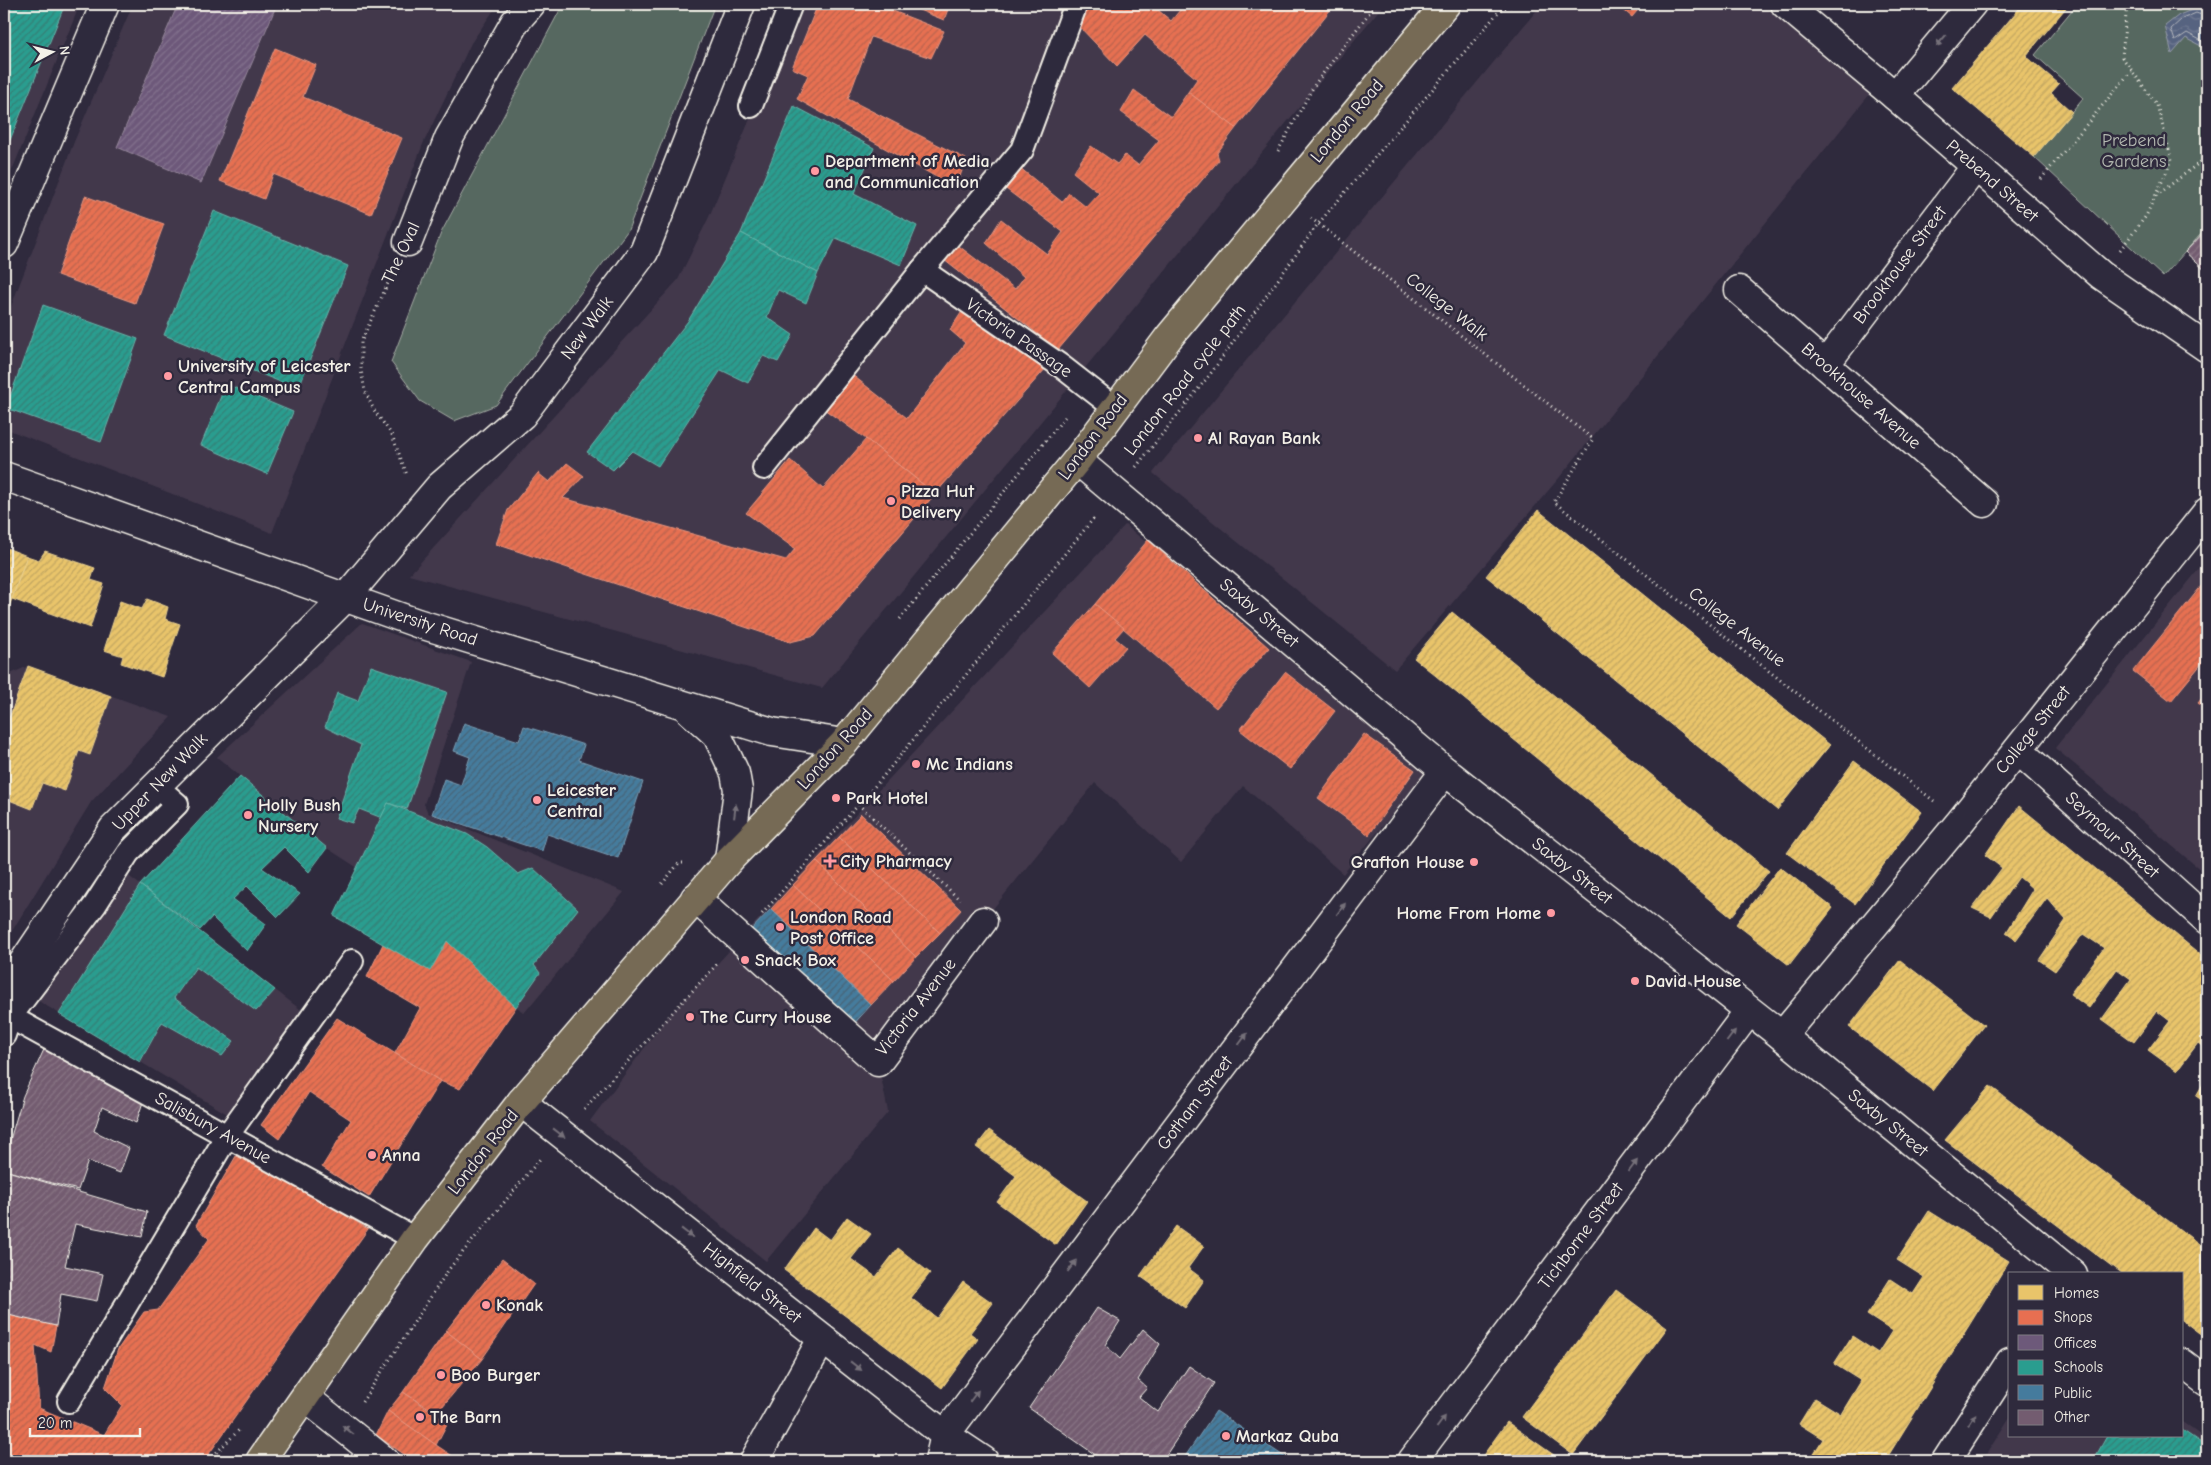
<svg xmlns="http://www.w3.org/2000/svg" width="2211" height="1465" viewBox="0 0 2211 1465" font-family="'Comic Neue',sans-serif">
	<defs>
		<pattern id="water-waves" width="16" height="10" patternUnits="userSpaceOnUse" patternTransform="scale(1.25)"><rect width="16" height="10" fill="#576380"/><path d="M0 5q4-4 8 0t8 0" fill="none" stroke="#707a92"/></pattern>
		<pattern id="homes-hatch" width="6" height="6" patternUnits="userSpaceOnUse" patternTransform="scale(1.25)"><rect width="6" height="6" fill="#e9c46a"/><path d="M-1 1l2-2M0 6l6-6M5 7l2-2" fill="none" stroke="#c1a561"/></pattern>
		<pattern id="shops-hatch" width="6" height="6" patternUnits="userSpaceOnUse" patternTransform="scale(1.25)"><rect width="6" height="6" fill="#e76f51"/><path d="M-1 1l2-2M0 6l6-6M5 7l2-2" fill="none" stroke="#b8634e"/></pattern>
		<pattern id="offices-hatch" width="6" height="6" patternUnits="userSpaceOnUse" patternTransform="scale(1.25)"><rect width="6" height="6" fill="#6d597a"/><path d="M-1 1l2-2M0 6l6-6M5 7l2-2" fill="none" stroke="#82718d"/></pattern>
		<pattern id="schools-hatch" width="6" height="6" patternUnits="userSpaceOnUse" patternTransform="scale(1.25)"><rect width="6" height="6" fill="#2a9d8f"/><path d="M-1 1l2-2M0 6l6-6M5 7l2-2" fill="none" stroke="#357f75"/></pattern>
		<pattern id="public-hatch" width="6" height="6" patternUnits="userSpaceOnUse" patternTransform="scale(1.25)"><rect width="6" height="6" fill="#457b9d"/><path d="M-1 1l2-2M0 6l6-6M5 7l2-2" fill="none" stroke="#476476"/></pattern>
		<pattern id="building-hatch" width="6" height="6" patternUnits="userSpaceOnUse" patternTransform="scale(1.25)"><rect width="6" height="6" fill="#735c70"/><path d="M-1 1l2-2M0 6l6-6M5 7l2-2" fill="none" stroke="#887484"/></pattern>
	</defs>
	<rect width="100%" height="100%" fill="#2f2a3d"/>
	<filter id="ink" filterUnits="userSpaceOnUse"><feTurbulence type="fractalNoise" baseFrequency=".02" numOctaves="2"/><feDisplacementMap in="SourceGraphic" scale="10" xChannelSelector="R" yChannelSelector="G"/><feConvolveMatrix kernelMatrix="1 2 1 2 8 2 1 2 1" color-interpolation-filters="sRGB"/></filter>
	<g filter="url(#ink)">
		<g fill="#43394c">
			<path d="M4,4h76l-76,186z"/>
			<path d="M133,4h365l-27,39 -48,101 -151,389 -268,-105v-103l70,-183z"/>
			<path d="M789,4h595l-562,684 -413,-113 269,-295 31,-63 51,-122z"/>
			<path d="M1542,4h219l108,91 -310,383 -164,192 -242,-197z"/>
			<path d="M1125,525l301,248 -83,101 -100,-88 -62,76 -86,-79 -112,138 -105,141 10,50 -122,149 -176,-140 76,-102z"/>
			<path d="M2207,559v316l-152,-127z"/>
			<path d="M362,623l109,39 -47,142 4,9 196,79 -100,121 -166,-145 -31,-20 -110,-91z"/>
			<path d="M28,666l143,51 -80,85 -87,142v-267z"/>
			<path d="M112,863l189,147 -72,105 -204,-122z"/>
			<path d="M2010,1417v19h172v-14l25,18v21h-225z"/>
		</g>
		<g fill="#566860" stroke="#a5aca4">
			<path d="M566,4h149l-87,226 -132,175 -42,16 -34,-20 -29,-39 50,-129 119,-223z"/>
			<path d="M2077,4h130v223l-44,50 -129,-120 49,-59 -48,-43z"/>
		</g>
		<path fill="url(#water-waves)" stroke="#969caa" d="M2197,8l10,5v53l-3,-1 -3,-19 -15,-8 -14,16 -7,-28 14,-11z"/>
		<g fill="url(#homes-hatch)" stroke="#ecd290">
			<path d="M2023,4h46l-43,52 33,28 -8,9 21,19 -38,45 -82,-69z"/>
			<path d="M1538,510l292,235 -53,65 -291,-234z"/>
			<path d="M4,547l23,9 -23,65z"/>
			<path d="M45,551l50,17 -4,12 13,4 -14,44 -78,-29 15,-43 12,4z"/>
			<path d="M147,599l21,8 -3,12 15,5 -18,53 -41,-14 2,-7 -19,-6 16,-49 22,8z"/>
			<path d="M1452,612l317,259 -38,46 -317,-259z"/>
			<path d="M28,666l83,30 -21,59 -11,-4 -14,40 -23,-8 -10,26 -28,-11v-66z"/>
			<path d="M1854,761l68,51 -67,92 -68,-51z"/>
			<path d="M2019,806l188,154v90l-9,-7 -21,28 -29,-21 22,-29 -13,-10 -23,31 -32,-23 29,-40 -14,-10 -28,39 -19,-14 34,-46 -21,-14 -28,37 -16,-11 27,-40 -19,-22 -31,42 -10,-7 27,-44 -14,-12 -28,40 -19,-9 30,-40 -17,-13z"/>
			<path d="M1780,867l53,41 -44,57 -53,-41z"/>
			<path d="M1900,960l84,65 -51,66 -84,-64z"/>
			<path d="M2207,1077v27l-11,-8z"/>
			<path d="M1990,1086l217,164v89l-25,-19v-46h-60l-177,-134z"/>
			<path d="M989,1130l98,71 -31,44 -59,-43 19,-26 -40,-29z"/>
			<path d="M1929,1211l80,50 -124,200h-76l14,-22 -24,-15 16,-26 26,16 20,-33 -27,-17 18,-28 26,17 14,-22 -25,-16 23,-36 23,15 11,-17 -27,-17z"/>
			<path d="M847,1217l24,17 -20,25 25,18 22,-29 32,25 -19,25 26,20 26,-36 30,21 -23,30 8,6 -36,49 -158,-118 30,-42 16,12z"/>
			<path d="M1176,1226l28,20 -16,22 16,12 -19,28 -45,-32z"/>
			<path d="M1616,1290l51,38 -94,127 -51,-38z"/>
			<path d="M1507,1422l44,31 11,8h-83z"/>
		</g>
		<g fill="url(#shops-hatch)" stroke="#eb967e">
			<path d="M818,4h57l69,27 -13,27 -60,-21 -23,62 118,60 -10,29 -159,-89 11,-24 -16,-7z"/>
			<path d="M904,4h46l-6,16z"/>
			<path d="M1085,4h66l20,17 14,-17h150l-99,124 -48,-36 9,-13 -52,-44 -28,31 -40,-42z"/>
			<path d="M1616,4h27l-11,13z"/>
			<path d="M275,48l41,17 -13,32 99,41 -31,76 -98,-40 -9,25 -44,-18z"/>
			<path d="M1134,90l37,27 17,-25 48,36 -19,25 2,7 -161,190 -119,-94 12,-16 64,49 9,-12 -38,-34 15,-24 46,35 16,-22 -65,-49 16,-20 48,39 7,-9 17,14 13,-14 -26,-21 18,-26 26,18 8,-9 13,10 21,-25 -38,-28z"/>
			<path d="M85,196l79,28 -29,79 -78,-28z"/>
			<path d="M963,310l84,57 -112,127 -69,-55 -42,-30 27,-35 56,44 58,-75 -15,-13z"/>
			<path d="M866,439l69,55 -120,142 -25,6 -294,-98 12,-34 30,-37 11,9 18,-19 17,13 -21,22 223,62 9,-11 -49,-36 44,-53 33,29z"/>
			<path d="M1148,540l121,108 -53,60 -121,-104z"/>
			<path d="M2207,579v78l-36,44 -38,-30z"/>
			<path d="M1095,604l29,24 -9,10 11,9 -36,41 -38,-35z"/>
			<path d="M1285,672l50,39 -45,58 -50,-39z"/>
			<path d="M2207,692v18l-9,-7z"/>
			<path d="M1364,734l51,36 -46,65 -51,-37z"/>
			<path d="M861,814l100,96 -21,23 -101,-96z"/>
			<path d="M839,837l101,96 -24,24 -100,-96z"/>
			<path d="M816,861l100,96 -22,24 -101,-96z"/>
			<path d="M793,885l101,96 -23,24 -100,-96z"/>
			<path d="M447,941l69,66 -56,82 -20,-8 -45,-28 25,-45 -53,-31 16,-33 47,27z"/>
			<path d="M337,1018l103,63 -71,116 -47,-30 29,-47 -42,-28 -30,47 -18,-14z"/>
			<path d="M239,1151l129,78 -164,232h-197l-3,-17v-130l52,12 -5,26 -16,-7 4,63 65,27 18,-30 -17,-17 13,-39 26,-37 14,-2 51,-71 -13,-14z"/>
			<path d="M502,1259l32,25 -52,75 -36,-28z"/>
			<path d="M446,1331l36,28 -45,54 -34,-21z"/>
			<path d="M403,1392l45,30 -12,23 -48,-34z"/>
			<path d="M388,1411l48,34 18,12 -3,4h-37l-38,-26z"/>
		</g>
		<path fill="url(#offices-hatch)" stroke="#96879b" d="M178,4h99l-76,179 -84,-36z"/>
		<g fill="url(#schools-hatch)" stroke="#67b6aa">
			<path d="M4,4h61l-61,151z"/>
			<path d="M794,106l80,42 -20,46 63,32 -16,39 -65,-27 -18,35 -77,-40z"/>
			<path d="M214,211l134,55 -50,123 -134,-54z"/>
			<path d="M741,233l77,40 -12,30 -28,-13 -11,27 26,18 -15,27 -15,-6 -15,27 -27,-13 -63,96 -26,-15 -19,19 -26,-18 101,-131z"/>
			<path d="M43,305l95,34 -37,103 -95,-34z"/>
			<path d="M226,384l67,28 -26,62 -66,-29z"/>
			<path d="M371,666l76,26 -40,117 -19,-6 -6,15 -23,-9 -7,14 -16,-5 25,-73 -36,-18 12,-34 21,8z"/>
			<path d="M240,776l87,72 -18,24 -25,-25 -22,21 38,26 -22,23 -31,-31 -14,13 33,25 -19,27 -35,-34 -12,13 -60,-45z"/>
			<path d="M388,803l79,31 20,13 31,27 15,-6 45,41 -44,56 6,8 -24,34 -69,-66 -17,30 -96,-55z"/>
			<path d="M140,885l135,105 -19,21 -60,-44 -22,31 60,43 -12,15 -60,-34 -22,40 -81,-48z"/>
			<path d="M2182,1430l25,17v14h-114l14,-25h75z"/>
		</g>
		<g fill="url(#public-hatch)" stroke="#7a9eb4">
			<path d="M464,723l55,18 5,-15 60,19 -5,15 64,22 -25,76 -71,-24 -5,17 -110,-37 12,-35 17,6 9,-28 -16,-6z"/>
			<path d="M771,909l100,96 -21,23 -101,-96z"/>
			<path d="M1216,1411l75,50h-109z"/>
		</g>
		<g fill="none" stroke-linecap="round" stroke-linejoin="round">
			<path stroke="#b5b8be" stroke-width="1" d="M2207,17l-11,-4 -14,6 -11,10 4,12 12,-8 17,9 3,13"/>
		</g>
		<g fill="url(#building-hatch)" stroke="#f4f1e8">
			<path d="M2207,229v43l-22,-20z"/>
			<path d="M46,1045l97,57 -7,21 -34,-16 -8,24 35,17 -9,25 -32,-12 -10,29 -74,-20v-10l19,-64z"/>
			<path d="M4,1170l143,42 -5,25 -67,-13 -10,42 38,8 -6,27 -36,-7 -5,32 -52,-12z"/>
			<path d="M1097,1308l23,13 -15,24 15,14 23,-30 17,15 -22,36 9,8 -8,9 19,15 31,-46 25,17 -52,78h-58l-75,-53z"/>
		</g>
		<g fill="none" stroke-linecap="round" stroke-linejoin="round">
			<g stroke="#f4f1e8" stroke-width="26">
				<g id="lane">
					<path d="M751,106l40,-102"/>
					<path d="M922,270l139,96 54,42"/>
					<path d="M764,468l158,-198 100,-120 54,-146"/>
					<path d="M10,1017l405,222"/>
					<path d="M4,1035l6,-18 85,-112 33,-52 49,-49 -22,-19"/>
					<path d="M69,1401l158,-265 125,-175"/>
				</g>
			</g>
			<g stroke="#f4f1e8" stroke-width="31">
				<g id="street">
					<path d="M1785,4l110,92 206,179 106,73"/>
					<path d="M1895,96l77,-92"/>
					<path d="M408,242l41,-104 66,-116 16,-18"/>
					<path d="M4,244l101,-240"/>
					<path d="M1739,290l245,213"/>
					<path d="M1825,365l151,-199"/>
					<path d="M1077,460l368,311 337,265 291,238"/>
					<path d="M4,476l413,147 355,109 72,11"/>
					<path d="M688,709l29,26 18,38 3,17 -9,70"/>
					<path d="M2018,750l189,170"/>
					<path d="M695,898l183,164 105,-141"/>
					<path d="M4,991l109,-162 233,-232 93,-110 83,-72 122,-163 97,-248"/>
					<path d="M1782,1036l178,-214 247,-310"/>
					<path d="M521,1102l424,333 39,26"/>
					<path d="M2182,1363l25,19"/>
					<path d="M306,1398l79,63"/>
					<path d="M754,1461l68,-122"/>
					<path d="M939,1461l6,-26 500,-664"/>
					<path d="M1412,1461l337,-450"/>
					<path d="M1946,1461l64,-99"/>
				</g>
			</g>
			<g stroke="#f4f1e8" stroke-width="31">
				<path id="primary" d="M260,1461l155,-222 106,-137 208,-242 115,-117 233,-283 92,-123 277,-333"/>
			</g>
			<g stroke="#f4f1e8" stroke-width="3" stroke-dasharray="1 4" stroke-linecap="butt">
				<path d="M1278,151l37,-67 61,-80"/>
				<path d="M2041,179l91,-109"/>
				<path d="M2156,196l51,-39"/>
				<path d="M1311,218l282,221 -39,63 380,299"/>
				<path d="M2120,250l26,-34 26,-56 -15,-55 -35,-48 5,-53"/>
				<path d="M394,270l-33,72v28l4,21 9,19 18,25 15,40"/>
				<path d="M1136,467l75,-94 107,-149 183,-215 15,-5"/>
				<path d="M900,619l165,-202"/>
				<path d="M858,804l102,96"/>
				<path d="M662,884l17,-21h4"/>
				<path d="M762,914l119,-135 213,-261"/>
				<path d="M584,1109l134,-146"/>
				<path d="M362,1402l87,-133 91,-110"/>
				<path d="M211,1461l6,-9 22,-22"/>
				<path d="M320,1461l6,-7"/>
			</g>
			<use href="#lane" stroke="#2f2a3d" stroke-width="22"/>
			<use href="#street" stroke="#2f2a3d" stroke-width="28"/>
			<use href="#primary" stroke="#766a54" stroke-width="28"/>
		</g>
		<defs><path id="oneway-solid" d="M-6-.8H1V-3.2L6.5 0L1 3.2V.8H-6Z" transform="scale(1.25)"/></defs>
		<g fill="#747079">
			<use href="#oneway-solid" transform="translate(1941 41) rotate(130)"/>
			<use href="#oneway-solid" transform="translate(735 811) rotate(-83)"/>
			<use href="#oneway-solid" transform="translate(1341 909) rotate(-53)"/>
			<use href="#oneway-solid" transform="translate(1731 1036) rotate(-53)"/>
			<use href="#oneway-solid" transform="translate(1243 1039) rotate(-53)"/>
			<use href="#oneway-solid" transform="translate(559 1133) rotate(38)"/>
			<use href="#oneway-solid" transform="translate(1633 1166) rotate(-53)"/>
			<use href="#oneway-solid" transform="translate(687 1233) rotate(38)"/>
			<use href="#oneway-solid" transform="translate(1072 1266) rotate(-53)"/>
			<use href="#oneway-solid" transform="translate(856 1366) rotate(38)"/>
			<use href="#oneway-solid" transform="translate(974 1396) rotate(-53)"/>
			<use href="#oneway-solid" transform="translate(1972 1420) rotate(-58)"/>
			<use href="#oneway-solid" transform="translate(1441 1422) rotate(-53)"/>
			<use href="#oneway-solid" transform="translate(348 1430) rotate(-142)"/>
		</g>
	</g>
	<g fill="#ff9aa2" stroke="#2f2a3d" stroke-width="2">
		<circle cx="815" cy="171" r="5"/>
		<circle cx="168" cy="376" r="5"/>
		<circle cx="1198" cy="438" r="5"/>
		<circle cx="891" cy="501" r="5"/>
		<circle cx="916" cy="764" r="5"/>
		<circle cx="836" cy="798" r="5"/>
		<circle cx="537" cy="800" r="5"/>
		<circle cx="248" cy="815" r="5"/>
		<path d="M827.5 853.5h5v5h5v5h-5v5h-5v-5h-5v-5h5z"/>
		<circle cx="1474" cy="862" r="5"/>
		<circle cx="1551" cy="913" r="5"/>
		<circle cx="780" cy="927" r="5"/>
		<circle cx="745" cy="960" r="5"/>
		<circle cx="1635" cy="981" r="5"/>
		<circle cx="690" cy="1017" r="5"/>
		<circle cx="372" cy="1155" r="5"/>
		<circle cx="486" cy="1305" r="5"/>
		<circle cx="441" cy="1375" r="5"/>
		<circle cx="420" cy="1417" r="5"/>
		<circle cx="1226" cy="1436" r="5"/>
	</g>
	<g text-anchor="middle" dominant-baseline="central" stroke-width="5" stroke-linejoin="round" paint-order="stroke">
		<g font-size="18" fill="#f4f1e8" stroke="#2f2a3d">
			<text transform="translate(1347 121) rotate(-50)">London Road</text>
			<text transform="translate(1992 181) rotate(41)">Prebend Street</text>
			<text transform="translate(401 253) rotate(-65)">The Oval</text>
			<text transform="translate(1900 265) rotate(-53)">Brookhouse Street</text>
			<text transform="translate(1447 307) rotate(38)">College Walk</text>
			<text transform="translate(587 328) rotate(-53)">New Walk</text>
			<text transform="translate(1019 338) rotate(35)">Victoria Passage</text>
			<text transform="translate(1185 380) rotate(-52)">London Road cycle path</text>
			<text transform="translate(1861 396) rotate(41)">Brookhouse Avenue</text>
			<text transform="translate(1093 437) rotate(-53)">London Road</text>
			<text transform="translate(1259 613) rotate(40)">Saxby Street</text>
			<text transform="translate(420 622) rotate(18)">University Road</text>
			<text transform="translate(1737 627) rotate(38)">College Avenue</text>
			<text transform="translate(2033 730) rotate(-51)">College Street</text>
			<text transform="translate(835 749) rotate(-48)">London Road</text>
			<text transform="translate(160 782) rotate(-46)">Upper New Walk</text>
			<text transform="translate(2112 835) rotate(42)">Seymour Street</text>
			<text transform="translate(1572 871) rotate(38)">Saxby Street</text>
			<text transform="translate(916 1007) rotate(-52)">Victoria Avenue</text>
			<text transform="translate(1195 1103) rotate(-53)">Gotham Street</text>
			<text transform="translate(1888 1123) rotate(39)">Saxby Street</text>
			<text transform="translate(213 1128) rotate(29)">Salisbury Avenue</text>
			<text transform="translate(483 1152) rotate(-52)">London Road</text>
			<text transform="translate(1581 1236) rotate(-53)">Tichborne Street</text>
			<text transform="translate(752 1283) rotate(38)">Highfield Street</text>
		</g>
		<g font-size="18" fill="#b5bab2" stroke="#2f2a3d">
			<text x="2134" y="140">Prebend<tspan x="2134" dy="21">Gardens</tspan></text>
		</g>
		<g font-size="18" font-weight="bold" fill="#f4f1e8" stroke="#2f2a3d" text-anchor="start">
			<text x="825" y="161">Department of Media<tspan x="825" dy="21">and Communication</tspan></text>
			<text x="178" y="366">University of Leicester<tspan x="178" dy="21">Central Campus</tspan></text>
			<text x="1208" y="438">Al Rayan Bank</text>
			<text x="901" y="491">Pizza Hut<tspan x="901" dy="21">Delivery</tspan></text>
			<text x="926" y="764">Mc Indians</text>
			<text x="547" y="790">Leicester<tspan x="547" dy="21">Central</tspan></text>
			<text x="846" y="798">Park Hotel</text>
			<text x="258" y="805">Holly Bush<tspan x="258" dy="21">Nursery</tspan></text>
			<text x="840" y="861">City Pharmacy</text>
			<text x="1464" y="862" text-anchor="end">Grafton House</text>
			<text x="1541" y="913" text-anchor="end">Home From Home</text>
			<text x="790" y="917">London Road<tspan x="790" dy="21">Post Office</tspan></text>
			<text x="755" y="960">Snack Box</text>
			<text x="1645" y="981">David House</text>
			<text x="700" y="1017">The Curry House</text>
			<text x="382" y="1155">Anna</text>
			<text x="496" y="1305">Konak</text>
			<text x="451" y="1375">Boo Burger</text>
			<text x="430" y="1417">The Barn</text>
			<text x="1236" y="1436">Markaz Quba</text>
		</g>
	</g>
	<rect width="2211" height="1465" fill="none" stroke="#2f2a3d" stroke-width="20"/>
	<rect x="10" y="10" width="2191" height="1445" fill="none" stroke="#f4f1e8" stroke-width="2" filter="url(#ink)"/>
	<rect x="2008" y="1272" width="175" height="165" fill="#2f2a3d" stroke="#7e7a81"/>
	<rect x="2018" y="1285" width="25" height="15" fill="#e9c46a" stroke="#7e7a81"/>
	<text x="2054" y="1298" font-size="15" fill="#f4f1e8">Homes</text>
	<rect x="2018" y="1310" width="25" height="15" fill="#e76f51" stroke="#7e7a81"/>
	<text x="2054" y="1322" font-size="15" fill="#f4f1e8">Shops</text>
	<rect x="2018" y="1335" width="25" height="15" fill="#6d597a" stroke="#7e7a81"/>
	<text x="2054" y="1348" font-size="15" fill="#f4f1e8">Offices</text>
	<rect x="2018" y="1360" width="25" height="15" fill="#2a9d8f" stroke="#7e7a81"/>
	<text x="2054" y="1372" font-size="15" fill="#f4f1e8">Schools</text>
	<rect x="2018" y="1385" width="25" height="15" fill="#457b9d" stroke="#7e7a81"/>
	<text x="2054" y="1398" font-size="15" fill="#f4f1e8">Public</text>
	<rect x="2018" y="1410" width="25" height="15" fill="#735c70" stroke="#7e7a81"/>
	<text x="2054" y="1422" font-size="15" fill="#f4f1e8">Other</text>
	<g transform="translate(52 52) rotate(83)" stroke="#2f2a3d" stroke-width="4" paint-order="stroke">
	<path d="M0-4L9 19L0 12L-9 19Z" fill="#f4f1e8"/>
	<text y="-8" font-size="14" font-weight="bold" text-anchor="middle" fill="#f4f1e8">N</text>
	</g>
	<path d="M30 1428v8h110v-8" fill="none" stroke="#f4f1e8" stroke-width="2.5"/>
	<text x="38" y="1428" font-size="15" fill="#f4f1e8" stroke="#2f2a3d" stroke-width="4" paint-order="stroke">20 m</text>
</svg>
